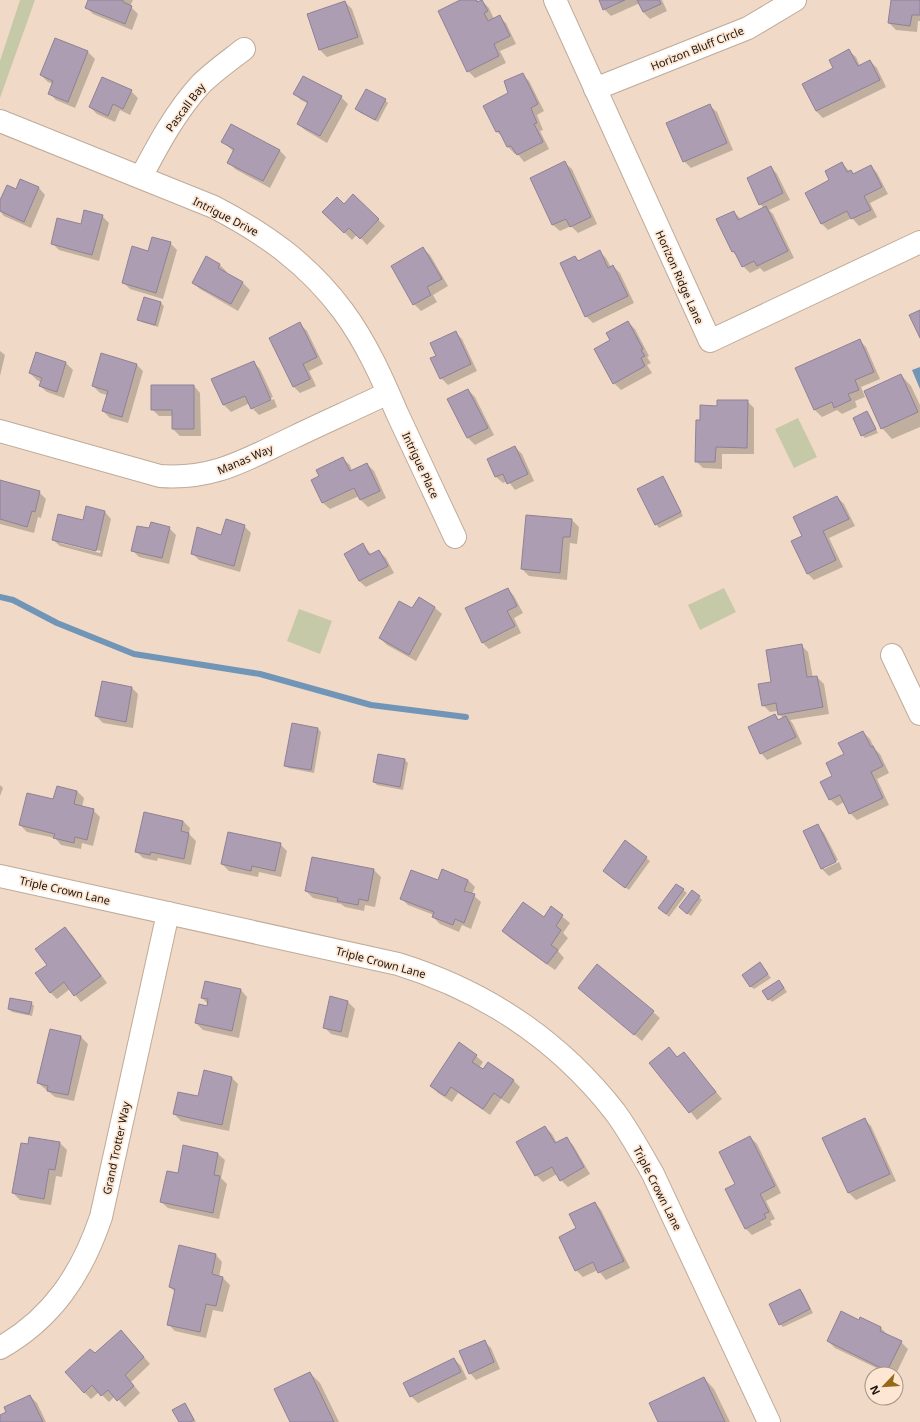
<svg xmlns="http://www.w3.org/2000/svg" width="920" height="1422" viewBox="0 0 920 1422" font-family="'Noto Sans',sans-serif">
	<rect width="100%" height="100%" fill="#f0dac7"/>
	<g fill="#c6c9a7">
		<path d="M20,0h15l-35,98v-37z"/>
		<path d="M798,418l19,39 -23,11 -19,-39z"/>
		<path d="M724,588l12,24 -36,18 -12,-25z"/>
		<path d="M299,609l33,12 -12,33 -33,-13z"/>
	</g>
	<path fill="#7095b7" d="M920,367v22l-8,-19z"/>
	<g fill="#0003" fill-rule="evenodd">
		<path d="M89,0h44l-3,6 8,8 -6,16 -39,-16 -7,-7z"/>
		<path d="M462,0h15l3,2 2,-1 7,7 5,11 5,-2 7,6 10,21 -16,7 6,12 -31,15 -7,-7z"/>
		<path d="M600,0h62l5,11 -17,8 -7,-7 -3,-9 -29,13 -7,-7z"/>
		<path d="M892,0h28v21h-2l-1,11 -21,-2 -7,-7z"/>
		<path d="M345,2l7,7 12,35 -37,13 -7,-7 -12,-36z"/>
		<path d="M55,39l33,13 7,7 -20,49 -19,-8 -7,-7 4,-9 -5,-2 -7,-7z"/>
		<path d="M849,51l7,6 4,9 10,-5 7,7 9,19 -63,31 -7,-7 19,-42z"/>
		<path d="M522,74l7,7 15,30 -7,4 6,15 -3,1 9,18 -25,13 -7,-9 -2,1 -7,-7 -4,-9 -8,-7 14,-38z"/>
		<path d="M131,91l7,7 -8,17 -10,-5 -5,12 -18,-8 -7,-7z"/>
		<path d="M294,94l47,3 7,7 -21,39 -22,-13 -7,-6 10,-20 -7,-4z"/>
		<path d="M385,100l3,3 -10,19 -19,-10 -3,-3z"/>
		<path d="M710,106l7,6 16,38 -42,18 -7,-7z"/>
		<path d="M223,142l56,8 7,7 -16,31 -35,-19 -6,-7 5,-10z"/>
		<path d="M565,163l7,6 25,55 -19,9 -7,-7 -11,5 -7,-6 -22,-47z"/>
		<path d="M842,163l8,9 1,-1 3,3 17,-8 6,7 11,21 -18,9 7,14 -18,9 -7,-8 -24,12 -7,-7 10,-42z"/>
		<path d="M771,167l6,7 13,26 -21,10 4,4 21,44 -30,14 -4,-4 -10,5 -7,-7 -4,-8 -6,-6 -15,-32 16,-8 7,7 23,-11 -4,-4z"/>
		<path d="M21,180l18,8 6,7 -14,33 -27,-12 -4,-5v-8l16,-13z"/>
		<path d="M353,195l32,31 -18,19 -10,-11 -5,6 -28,-28 20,-7z"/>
		<path d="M102,216l7,7 -10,38 -40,-11 -7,-7 29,-18z"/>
		<path d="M170,243l7,7 -14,49 -33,-10 -7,-7 25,-30z"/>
		<path d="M423,248l7,7 18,31 -15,9 4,7 -16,9 -7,-7z"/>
		<path d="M600,252l6,6 5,9 2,-1 7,7 14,30 -41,20 -7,-7 -11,-59 4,4z"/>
		<path d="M207,258l13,7 7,7 -1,2 17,9 7,7 -12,21 -38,-22 -7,-6z"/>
		<path d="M161,303l3,3 -6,21 -16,-5 -3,-3z"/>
		<path d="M628,322l7,7 14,27 -2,1 4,6 -4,2 5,8 -31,17 -7,-7 -3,-43z"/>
		<path d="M300,324l7,7 16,33 -14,7 7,15 -16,7 -7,-7z"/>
		<path d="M455,332l7,7 15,32 -29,14 -7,-7 -4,-22z"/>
		<path d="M859,340l7,7 14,32 -19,8 4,10 -10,4 2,6 -15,7 -5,-4 -15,7 -7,-7 -19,-42z"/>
		<path d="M0,351l5,4 -5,21z"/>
		<path d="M37,353l29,10 7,7 -9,28 -17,-6 -7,-6 1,-4 -4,-2 -7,-7z"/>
		<path d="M253,362l7,7 13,28 -20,9v3l21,-10 3,8 -18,8 -7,-7 -2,-5 -19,9 -7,-7 -11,-25z"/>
		<path d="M136,364l7,7 -15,52 -18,-5 -7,-7 4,-16 -7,-2 -7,-7z"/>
		<path d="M901,375l10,11 9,19v22l-28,12 -10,-11z"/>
		<path d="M194,386l6,7 1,43h-21l-7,-7v-13h-14l-7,-7z"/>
		<path d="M468,390l7,7 19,38 -19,10 -7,-7 -19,-38z"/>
		<path d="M747,401l7,7v46h-32v15l-19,-1 -7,-7 5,-40 17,-14z"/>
		<path d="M867,412l3,4 8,17 -13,5 -3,-3z"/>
		<path d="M515,447l7,7 12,27 -19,9 -7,-9 -5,2 -7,-6z"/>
		<path d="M343,459l7,6 2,6 15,-7 7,7 12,27 -18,9 -7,-7 -2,-4 -29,13 -7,-6 -11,-23 8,-3z"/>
		<path d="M663,478l3,3 17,35 -24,12 -3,-4z"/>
		<path d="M0,481l39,11 7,7 -5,19 -3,-1 -4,16 -34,-9z"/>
		<path d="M837,497l7,7 11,22 -26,12 14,29 -29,13 -7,-7 -4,-37z"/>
		<path d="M105,512l6,7 -9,38 -42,-11 -7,-6 30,-19zM60,541l41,10 -1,2 -40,-10z"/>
		<path d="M527,516l45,4 7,7 -2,17 -7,-1 -3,37 -38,-4 -7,-7z"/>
		<path d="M244,526l7,7 -11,39 -41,-12 -7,-7 30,-17z"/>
		<path d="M169,528l7,7 -7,29 -30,-7 -7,-7z"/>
		<path d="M363,545l9,10 7,-4 7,7 8,15 -28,14 -7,-6z"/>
		<path d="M508,589l6,7 9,17 -9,5 7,15 -32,16 -7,-7z"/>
		<path d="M419,599l16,9 7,6 -26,47 -29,-16 -7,-7 33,-28z"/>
		<path d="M801,645l7,7 5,26 4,-1 7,7 5,30 -39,6 3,4 9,20 -35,16 -6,-7 14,-38 4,5 4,-2 -4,-4 -1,-3 -8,1 -7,-7 9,-22z"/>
		<path d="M132,688l6,6 -5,34 -30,-5 -7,-7z"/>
		<path d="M318,729l3,3 -7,41 -26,-5 -3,-3z"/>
		<path d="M863,732l7,7 5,10 5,5 9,19 -12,6 12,26 -32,15 -7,-7 -6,-11 -7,4 -7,-7 3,-22 12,-22z"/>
		<path d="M379,755l26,5 3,3 -5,27 -26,-5 -3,-3z"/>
		<path d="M0,785l3,3 -3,8z"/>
		<path d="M77,791l7,7 -2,9 11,3 7,7 -7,29 -11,-3 -1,6 -20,-4 -6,-7 -28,-6 -7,-7 34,-25z"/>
		<path d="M183,821l7,7 -1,6 7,7 -5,24 -33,-7 -1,3 -14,-3 -7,-7z"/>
		<path d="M818,826l6,7 14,27 -14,7v2l15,-7 3,7 -13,7 -7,-7 -17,-37z"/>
		<path d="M625,842l25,19 -21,29 -22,-16z"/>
		<path d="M280,844l7,7 -6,26 -22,-5 -1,5 -29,-6 -7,-7z"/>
		<path d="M312,858l62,12 7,7 -6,30 -10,-2 -1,6 -19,-4 -4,-3 -28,-6 -7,-7z"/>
		<path d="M443,871l25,9 7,7 -3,7 9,8 -10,27 -9,-4 -3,7 -19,-8 -7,-7 1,-2 -26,-10 -7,-7 37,-16z"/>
		<path d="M677,885l10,8 -18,24 -10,-9z"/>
		<path d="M699,897l3,3 -11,16 -8,-6z"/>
		<path d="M552,908l18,15 -7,10 5,5 -10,13 6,7 -9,12 -45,-32 -7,-7 41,-13z"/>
		<path d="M65,928l7,7 35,48 -26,19 -11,-13 -13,10 -7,-7 -2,-27z"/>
		<path d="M763,967l8,11 -17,11 -4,-3z"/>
		<path d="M782,984l5,8 -15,10 -3,-3z"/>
		<path d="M579,988l74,24 7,6 -18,23z"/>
		<path d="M241,990l6,7 -8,41 -36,-8 -7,-7 12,-16v-3l-6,-6z"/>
		<path d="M331,997l17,5 7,7 -7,29 -17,-4 -7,-7z"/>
		<path d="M31,1003l3,3 -2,10 -20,-4 -3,-3z"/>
		<path d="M50,1030l31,7 7,7 -14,57 -19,-4 -17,-14z"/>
		<path d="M669,1048l9,10 6,-5 38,46 -25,21 -46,-57z"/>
		<path d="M476,1056l7,6 -4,6 34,12 7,7 -11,17 -8,-5 -11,16 -32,-22 -6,9 -14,-9 -7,-7z"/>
		<path d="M231,1077l7,7 -9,47 -48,-10 -7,-7z"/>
		<path d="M864,1119l7,7 25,55 -40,19 -7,-7 -26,-55z"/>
		<path d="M545,1127l7,7 5,9 9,-5 7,7 17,29 -22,13 -7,-7 -4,-6 -14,8 -7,-7z"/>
		<path d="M750,1137l7,7 24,49 -15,8 9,18 -5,2 2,4 -20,10 -7,-7 -9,-43z"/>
		<path d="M30,1138l30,5 7,7 -5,27 -6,-1 -5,29 -31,-5 -7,-7z"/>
		<path d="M184,1146l34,8 7,6 -4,18 6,6 -8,35 -51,-11 -7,-6 17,-28z"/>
		<path d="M595,1203l6,7 29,58 -24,12 -8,-10 -15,7 -7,-7 2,-41z"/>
		<path d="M216,1255l6,7 -3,15 4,1 7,7 -7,27 -10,-2 -7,28 -31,-7 -7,-7 7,-32 -5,-5z"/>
		<path d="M800,1290l3,3 10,20 -30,14 -3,-3z"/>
		<path d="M860,1321l21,7 7,7 13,7 7,7 -12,25h-7l-54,-26 -7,-7z"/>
		<path d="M128,1338l22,26 -19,18 9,11 -15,14 -10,-11 -6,6 -10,-10 -8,7 -7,-7 11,-38z"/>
		<path d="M484,1341l7,7 9,21 -24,11 -6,-7z"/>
		<path d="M454,1359l7,7 6,13 -49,24 -7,-7z"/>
		<path d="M310,1373l10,10 19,39h-48z"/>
		<path d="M704,1378l10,11 16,33h-71z"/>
		<path d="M30,1396l7,7 9,19h-46v-6l7,-3z"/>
		<path d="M185,1404l3,4 8,14h-16z"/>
	</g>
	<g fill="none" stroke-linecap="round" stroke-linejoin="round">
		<path stroke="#7095b7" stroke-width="6" d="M0,597l13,3 44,23 77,31 126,20 111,31 95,12"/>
	</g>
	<g fill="#ac9db3" stroke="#8f8196">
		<path d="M88,0h35v2l9,4 -7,18 -40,-16z"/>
		<path d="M460,0h16l1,2 5,-2 6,11 -4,2 4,8 12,-6 10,21 -16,8 5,12 -32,16 -29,-61z"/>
		<path d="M599,0h26l-22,10z"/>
		<path d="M637,0h22l2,4 -18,8z"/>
		<path d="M891,0h29v15h-8l-2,11 -22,-3z"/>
		<path d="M345,1l13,36 -39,13 -12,-36z"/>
		<path d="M55,38l33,13 -20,51 -20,-8 5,-13 -13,-6z"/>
		<path d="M849,49l9,17 12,-6 10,20 -64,31 -14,-27 31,-16 -4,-8z"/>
		<path d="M523,73l15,31 -7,4 6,15 -3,1 9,18 -26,13 -6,-9 -4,1 -8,-16 -3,1 -13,-26 25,-13 -4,-12z"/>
		<path d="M303,76l39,20 -22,40 -23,-12 11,-22 -15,-8z"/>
		<path d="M102,77l30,13 -9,19 -10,-5 -5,12 -19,-9z"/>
		<path d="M366,89l20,10 -11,21 -20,-11z"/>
		<path d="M710,104l17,39 -44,19 -17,-39z"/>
		<path d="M231,124l49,26 -17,31 -36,-18 7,-14 -13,-7z"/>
		<path d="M565,161l26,56 -21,10 -4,-8 -14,6 -22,-47z"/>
		<path d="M842,162l5,10 4,-2 2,4 18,-9 11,22 -18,9 7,14 -20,9 -4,-8 -26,13 -16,-31 24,-13 -4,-9z"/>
		<path d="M771,166l12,27 -24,12 -12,-27z"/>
		<path d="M20,179l19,8 -15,35 -24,-11v-11l7,-15 9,4z"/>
		<path d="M353,194l26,25 -19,20 -11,-11 -5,5 -22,-21 15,-15 7,7z"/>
		<path d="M766,206l22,45 -31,15 -3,-5 -12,6 -8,-16 -2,1 -16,-33 18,-8 4,9z"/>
		<path d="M84,210l19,5 -11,40 -41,-11 6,-26 24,6z"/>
		<path d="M152,237l19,5 -15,51 -34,-10 10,-37 16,5z"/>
		<path d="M423,247l19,32 -15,8 4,8 -18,10 -22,-39z"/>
		<path d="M600,250l8,18 5,-3 15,31 -43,21 -25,-54 15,-7 3,5z"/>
		<path d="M206,256l14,8 -2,4 25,14 -12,22 -39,-21z"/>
		<path d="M144,297l17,5 -6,23 -18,-5z"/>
		<path d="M920,310v28l-11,-23z"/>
		<path d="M628,321l15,28 -2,1 4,6 -4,2 4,8 -32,18 -19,-35 16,-9 -4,-7z"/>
		<path d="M300,322l17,35 -14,7 7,15 -17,8 -24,-49z"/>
		<path d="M456,331l15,33 -31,15 -10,-21 6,-2 -6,-13z"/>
		<path d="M860,339l14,33 -19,8 4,10 -11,4 3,6 -17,8 -2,-6 -18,8 -19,-42z"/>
		<path d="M36,352l30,10 -9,30 -18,-6 3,-8 -13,-5z"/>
		<path d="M101,353l36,11 -15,53 -20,-6 6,-20 -16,-5z"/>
		<path d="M254,361l17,39 -20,9 -6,-13 -22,9 -12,-26z"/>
		<path d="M901,374l17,38 -37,17 -17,-38z"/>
		<path d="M151,385h43v44h-22v-19h-21z"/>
		<path d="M468,389l20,39 -21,10 -20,-39z"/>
		<path d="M717,400h31l-1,48 -31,-1 -1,15h-20l1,-42h4v-15l17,1z"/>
		<path d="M867,411l9,18 -15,7 -8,-18z"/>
		<path d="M515,446l13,28 -21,10 -4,-10 -8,3 -8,-18z"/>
		<path d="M343,457l7,14 17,-8 13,28 -20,9 -6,-12 -32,15 -11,-23 8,-4 -3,-6z"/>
		<path d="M663,476l18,36 -26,13 -18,-36z"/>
		<path d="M0,480l40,11 -5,21 -3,-1 -5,16 -27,-8z"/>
		<path d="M837,496l12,23 -26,12 13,29 -29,14 -16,-33 11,-5 -9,-19z"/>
		<path d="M86,506l19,5 -9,40 -44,-11 6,-26 25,6z"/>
		<path d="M526,515l46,4 -2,18h-7l-3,36 -39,-4z"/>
		<path d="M226,519l19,6 -11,41 -43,-12 6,-27 24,8z"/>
		<path d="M151,522l19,5 -8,31 -31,-7 6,-25 12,2z"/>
		<path d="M363,543l6,12 10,-5 9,16 -29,15 -15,-27z"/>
		<path d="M508,588l9,18 -10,5 8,15 -33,17 -17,-35z"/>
		<path d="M419,597l16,10 -26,48 -30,-17 20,-37 13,7z"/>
		<path d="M802,644l5,33 10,-1 6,31 -45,8 -2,-12 -14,3 -4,-22 13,-2 -5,-32z"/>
		<path d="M102,681l30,6 -6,35 -31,-6z"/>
		<path d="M775,714l3,6 8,-4 10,21 -36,17 -12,-27z"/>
		<path d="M292,723l26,5 -7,42 -27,-4z"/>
		<path d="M863,731l8,16 2,-1 10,20 -12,6 12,26 -34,16 -9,-19 -11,5 -9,-18 12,-6 -6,-13 18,-9 -6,-11z"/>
		<path d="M378,754l27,5 -5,28 -27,-5z"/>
		<path d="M57,786l20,5 -3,13 20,5 -7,31 -12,-3 -1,6 -21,-5 2,-4 -36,-9 8,-32 26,6z"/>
		<path d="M144,812l39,9 -2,10 8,2 -5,26 -33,-7 -1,3 -15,-3z"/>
		<path d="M818,824l18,38 -15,7 -18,-38z"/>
		<path d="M228,832l53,11 -6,28 -23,-5 -1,5 -30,-7z"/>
		<path d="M625,840l22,17 -22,31 -22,-17z"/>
		<path d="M312,857l62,12 -6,32 -9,-2 -1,6 -21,-4 1,-3 -33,-7z"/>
		<path d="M442,869l26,11 -4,11 11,3 -11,29 -9,-4 -2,6 -21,-8 2,-5 -34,-13 11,-29 27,10z"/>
		<path d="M676,884l8,5 -18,25 -8,-6z"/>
		<path d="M692,890l8,6 -13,18 -8,-7z"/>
		<path d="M523,902l21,15 7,-11 12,9 -7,11 5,4 -10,15 7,5 -11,14 -45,-33z"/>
		<path d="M65,927l36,49 -27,20 -10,-14 -14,11 -15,-20 12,-8 -12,-16z"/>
		<path d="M760,962l8,12 -18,13 -8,-12z"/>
		<path d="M597,964l57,47 -20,24 -56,-47z"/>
		<path d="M779,980l5,8 -16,12 -6,-9z"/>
		<path d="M205,981l36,8 -9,42 -37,-8 4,-19 8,2 1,-7 -7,-1z"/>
		<path d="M330,996l18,5 -7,31 -18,-4z"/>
		<path d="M10,998l22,4 -3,12 -21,-5z"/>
		<path d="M50,1029l31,7 -13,59 -21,-4 1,-5 -11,-3z"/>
		<path d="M459,1042l18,13 -5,7 11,7 5,-7 26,18 -13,18 -7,-5 -11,16 -32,-22 -6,9 -15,-10z"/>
		<path d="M669,1047l8,10 7,-5 32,40 -27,21 -40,-50z"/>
		<path d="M204,1070l28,7 -10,48 -49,-11 5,-22 20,4z"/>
		<path d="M865,1118l25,56 -42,19 -26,-55z"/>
		<path d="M545,1126l10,17 12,-6 17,30 -24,14 -8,-14 -17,9 -19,-34z"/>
		<path d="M750,1136l25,50 -15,8 9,18 -5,2 2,4 -21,11 -20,-40 10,-5 -16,-32z"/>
		<path d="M29,1137l31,5 -5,28 -6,-1 -5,30 -32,-6 9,-50 7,1z"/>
		<path d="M183,1145l35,8 -4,22 6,1 -7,37 -53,-11 7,-31 11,2z"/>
		<path d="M595,1202l29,59 -26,12 -5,-11 -18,9 -16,-34 17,-9 -7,-14z"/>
		<path d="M179,1245l37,9 -4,20 11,3 -7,29 -10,-2 -6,28 -33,-7 8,-36 -6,-2z"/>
		<path d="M800,1289l10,20 -31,16 -10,-21z"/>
		<path d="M841,1311l18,9 1,-3 21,10 -1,4 22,10 -15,30 -60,-30z"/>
		<path d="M121,1330l23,27 -19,18 9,11 -17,15 -9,-11 -7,6 -9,-11 -8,8 -19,-21 25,-23 5,4z"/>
		<path d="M485,1340l9,22 -25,12 -10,-23z"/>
		<path d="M454,1358l7,14 -51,25 -7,-14z"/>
		<path d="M310,1372l24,50h-44l-16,-33z"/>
		<path d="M704,1377l21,45h-67l-9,-19z"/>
		<path d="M30,1395l13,27h-43v-7l6,-3 -2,-5z"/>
		<path d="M185,1403l9,17 -4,2h-11l-7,-12z"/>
	</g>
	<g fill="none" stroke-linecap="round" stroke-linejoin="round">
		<g stroke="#bfaa98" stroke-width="24">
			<g id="minor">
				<path d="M555,0l155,341 210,-99"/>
				<path d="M595,89l153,-61 47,-28"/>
				<path d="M0,121l214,86c52,27 94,57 129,104 23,31 39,67 54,102 19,41 39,83 58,124"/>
				<path d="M141,177c17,-32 35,-66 60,-93 13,-13 29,-24 43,-35"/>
				<path d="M0,431l160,45c54,4 87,-17 134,-39 31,-15 63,-29 94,-44"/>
				<path d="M892,655l28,59"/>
				<path d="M0,876l398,88c87,27 160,75 217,148 14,19 26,41 38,62l116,248"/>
				<path d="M0,1348c53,-30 82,-75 101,-131l67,-304"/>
			</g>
		</g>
		<use href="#minor" stroke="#fff" stroke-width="22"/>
	</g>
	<g text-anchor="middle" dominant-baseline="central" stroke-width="3.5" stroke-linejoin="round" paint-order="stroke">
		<g font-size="11" fill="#1b140d" stroke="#fde7d4">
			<text transform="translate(697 48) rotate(-22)">Horizon Bluff Circle</text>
			<text transform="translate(185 107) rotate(-53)">Pascall Bay</text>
			<text transform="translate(226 216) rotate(27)">Intrigue Drive</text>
			<text transform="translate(680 277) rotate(66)">Horizon Ridge Lane</text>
			<text transform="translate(245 459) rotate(-23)">Manas Way</text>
			<text transform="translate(421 465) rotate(65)">Intrigue Place</text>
			<text transform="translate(65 890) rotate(13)">Triple Crown Lane</text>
			<text transform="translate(381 962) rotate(15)">Triple Crown Lane</text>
			<text transform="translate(116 1148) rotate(-78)">Grand Trotter Way</text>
			<text transform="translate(658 1188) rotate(63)">Triple Crown Lane</text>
		</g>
	</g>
	<g transform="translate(884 1386) rotate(245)"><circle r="19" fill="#fde7d4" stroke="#a39384"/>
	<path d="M0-3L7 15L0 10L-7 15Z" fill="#966916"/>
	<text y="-6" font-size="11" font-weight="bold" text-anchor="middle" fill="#1b140d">N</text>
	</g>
</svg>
